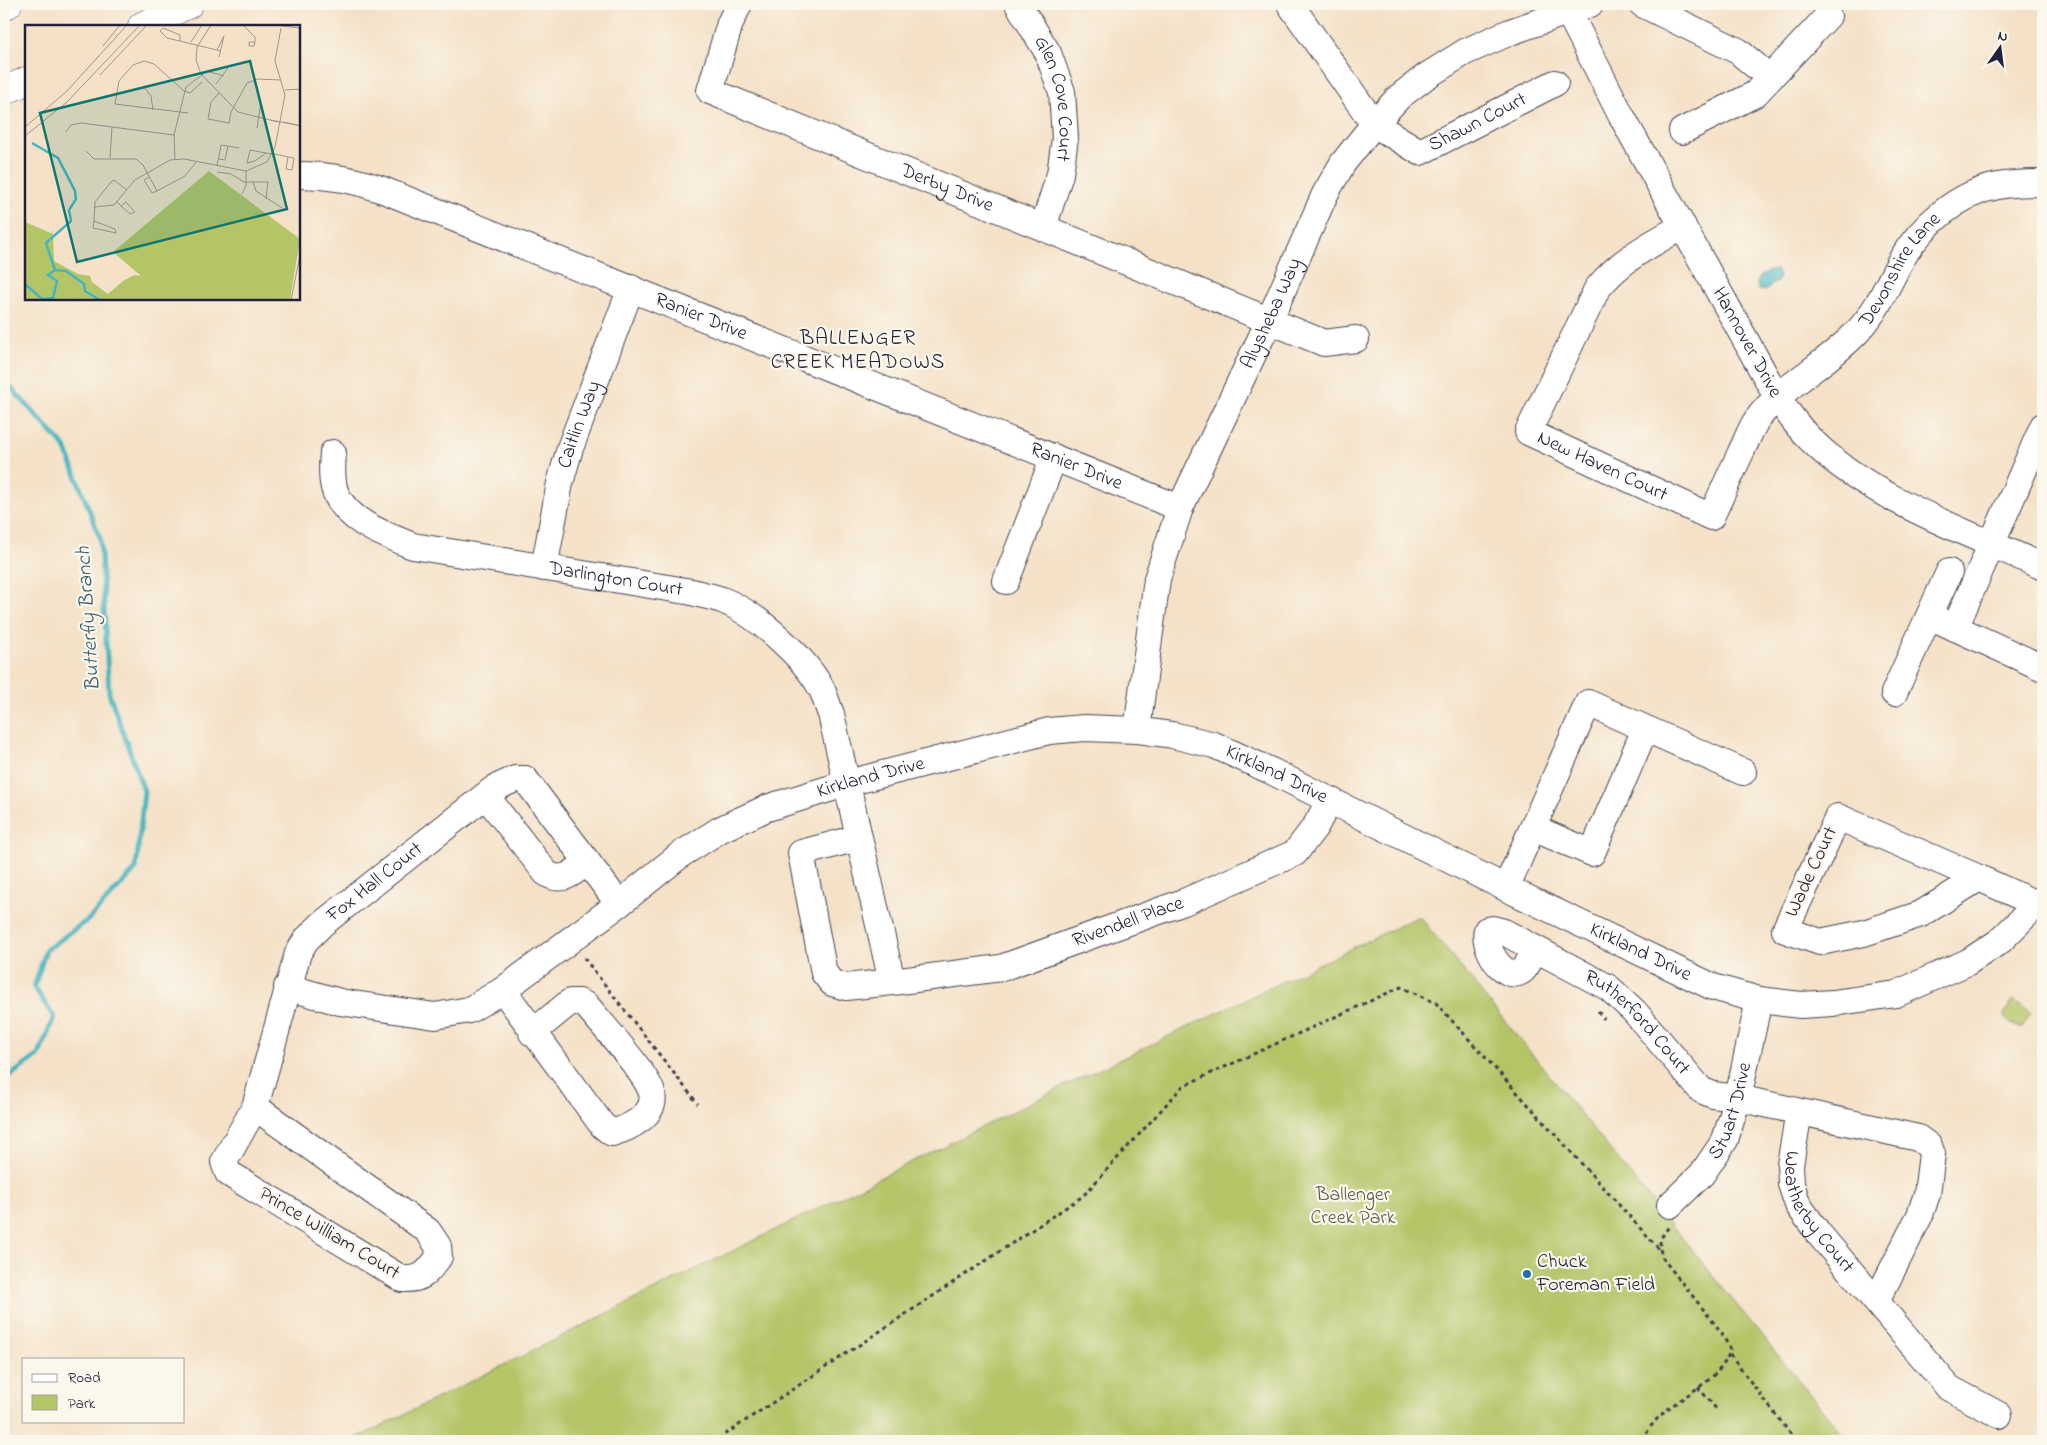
<svg xmlns="http://www.w3.org/2000/svg" width="2047" height="1445" viewBox="0 0 2047 1445" font-family="'Indie Flower',sans-serif">
	<rect width="100%" height="100%" fill="#fbf7ec"/>
	<filter id="ink" filterUnits="userSpaceOnUse"><feTurbulence type="fractalNoise" baseFrequency=".02" numOctaves="2"/><feDisplacementMap in="SourceGraphic" scale="10" xChannelSelector="R" yChannelSelector="G"/><feConvolveMatrix kernelMatrix="1 2 1 2 8 2 1 2 1" color-interpolation-filters="sRGB"/></filter>
	<filter id="wash" filterUnits="userSpaceOnUse"><feTurbulence type="fractalNoise" baseFrequency=".0096" numOctaves="4" result="noise"/><feDisplacementMap in="SourceGraphic" scale="20" xChannelSelector="R" yChannelSelector="G"/><feGaussianBlur stdDeviation="1.12" result="paint"/><feColorMatrix in="noise" values="0 0 0 0 0 0 0 0 0 0 0 0 0 0 0 0 0 1.4 0 .05"/><feComposite in="paint" operator="in"/></filter>
	<g filter="url(#wash)">
		<rect width="100%" height="100%" fill="#f4e1c7"/>
		<g fill="#b4c568" stroke="#6b7452">
			<path d="M1419,916l429,525h-1492l-1,-2 697,-347z"/>
			<path d="M2013,1000l18,13 -8,13 -4,2 -9,-5 -6,-5 1,-6z"/>
		</g>
		<path fill="#45b3c0" stroke="#346a7e" d="M1777,270l2,7 -2,5 -5,2 -6,7 -8,-1 -1,-7c3,-9 10,-13 20,-13z"/>
		<g fill="none" stroke-linecap="round" stroke-linejoin="round">
			<path stroke="#45b3c0" stroke-width="5" d="M4,380l61,67 35,91 9,155 35,98 -8,78 -47,50 -43,31 -12,37 20,30 -15,38 -35,25"/>
		</g>
	</g>
	<g filter="url(#ink)">
		<g fill="none" stroke-linecap="round" stroke-linejoin="round">
			<g stroke="#423f50" stroke-width="28">
				<g id="minor">
					<path id="s1" d="M739,4l-9,19 -20,68 614,252 32,-4"/>
					<path id="s2" d="M1018,4l30,49 14,39 3,46 -5,36 -17,54"/>
					<path id="s3" d="M1290,4l84,120 46,28 135,-69"/>
					<path id="s4" d="M1566,4l2,7 53,104 156,282c11,16 22,32 36,45 58,57 157,91 230,125"/>
					<path d="M1642,4l96,47 32,27"/>
					<path d="M1682,131l73,-37 73,-78"/>
					<path id="s5" d="M299,175c29,0 57,5 84,15l797,318"/>
					<path id="s6" d="M1683,226c-33,19 -61,32 -86,63l-69,143 183,85c10,-22 20,-43 30,-65 5,-10 9,-22 15,-31 25,-35 72,-57 102,-90 19,-20 30,-47 43,-71 20,-34 57,-67 97,-74 15,-3 30,-3 45,-3"/>
					<path id="s7" d="M333,453c-1,12 -2,26 2,38 11,31 51,44 78,55l279,46c10,3 21,5 30,8 34,13 86,60 101,92 3,7 5,15 8,22l61,268 -46,5 -14,-4 -8,-10 -23,-120 57,-15"/>
					<path id="s8" d="M544,568l16,-85 10,-35 61,-160"/>
					<path d="M1006,581l48,-124"/>
					<path d="M1938,620l105,48"/>
					<path d="M1955,628l88,-202"/>
					<path d="M1894,693l55,-121"/>
					<path id="s9" d="M1137,730l20,-151 23,-71 89,-187 56,-127 18,-31 31,-39 25,-27 26,-20 40,-25 45,-20 80,-28"/>
					<path d="M486,796l60,77c16,11 27,0 41,-11"/>
					<path d="M1838,817l141,61 -58,36 -57,19 -44,9 -35,-12z"/>
					<path d="M1533,828l59,25 53,-124"/>
					<path d="M1979,878l64,29"/>
					<path d="M1506,888l82,-185 155,69"/>
					<path id="s10" d="M1533,949c-13,55 -52,4 -46,-19l6,-1 11,3 105,56 25,23 67,79 12,5 25,3 180,40 11,8 3,8 -5,40 -7,21 -43,85"/>
					<path id="s11" d="M892,982l109,-14 183,-66 111,-49 20,-26 15,-27"/>
					<path id="s12" d="M287,987l53,15 95,14 34,-6 34,-20 116,-86 61,-49 41,-26 46,-21 81,-25 201,-52 35,-3 53,2 35,5 42,10 57,26 235,117 207,99 46,13 42,5 32,-2 63,-9 72,-32 32,-21 43,-43"/>
					<path d="M503,990l99,135 10,8c17,-5 45,-18 40,-40 -6,-21 -50,-68 -65,-87l-8,-4h-9l-38,31"/>
					<path id="s13" d="M255,1107l43,-154 8,-13 16,-16 173,-136 20,-9h10l94,125"/>
					<path d="M255,1107l173,124 10,15 1,11c-12,16 -16,23 -37,22l-174,-106 -4,-11z"/>
					<path id="s14" d="M1799,1112l-9,53 1,19 7,21 21,29 130,154 50,27"/>
					<path id="s15" d="M1670,1205l32,-31 23,-34 13,-42 21,-98"/>
				</g>
			</g>
			<g stroke="#423f50" stroke-width="29">
				<g id="highway">
					<path d="M4,6l4,-2"/>
					<path d="M142,26l47,-22"/>
					<path d="M4,91l22,-10"/>
				</g>
			</g>
			<g stroke="#423f50" stroke-width="3" stroke-dasharray="4 4" stroke-linecap="butt">
				<path d="M584,958l114,146"/>
				<path d="M1598,1011l6,8"/>
				<path d="M1730,1355l66,86"/>
				<path d="M1698,1387l20,24"/>
				<path d="M720,1441l4,-6 359,-239 100,-110 218,-99 35,16 223,246"/>
				<path d="M1647,1441l-2,-4c15,-37 76,-50 85,-87l-8,-17 -58,-73c-7,-13 -5,-22 5,-33"/>
			</g>
			<use href="#minor" stroke="#fff" stroke-width="26"/>
			<use href="#highway" stroke="#fff" stroke-width="28"/>
		</g>
	</g>
	<circle fill="#1f6fb2" stroke="#fbf7ec" stroke-width="2" cx="1527" cy="1274" r="5"/>
	<g text-anchor="middle" dominant-baseline="central" stroke-width="4.5" stroke-linejoin="round" paint-order="stroke">
		<g font-size="20" fill="#22223b" stroke="#fbf7ec">
			<text stroke="none"><textPath href="#s2" startOffset="104">Glen Cove Court</textPath></text>
			<text stroke="none"><textPath href="#s3" startOffset="265">Shawn Court</textPath></text>
			<text stroke="none"><textPath href="#s1" startOffset="348">Derby Drive</textPath></text>
			<text stroke="none"><textPath href="#s6" startOffset="785">Devonshire Lane</textPath></text>
			<text stroke="none"><textPath href="#s9" startOffset="442">Alysheba Way</textPath></text>
			<text stroke="none"><textPath href="#s5" startOffset="428">Ranier Drive</textPath></text>
			<text stroke="none"><textPath href="#s4" startOffset="384">Hannover Drive</textPath></text>
			<text stroke="none"><textPath href="#s8" startOffset="148">Caitlin Way</textPath></text>
			<text stroke="none"><textPath href="#s5" startOffset="832">Ranier Drive</textPath></text>
			<text stroke="none"><textPath href="#s6" startOffset="348">New Haven Court</textPath></text>
			<text stroke="none"><textPath href="#s7" startOffset="342">Darlington Court</textPath></text>
			<text stroke="none"><textPath href="#s12" startOffset="1075">Kirkland Drive</textPath></text>
			<text stroke="none"><textPath href="#s12" startOffset="655">Kirkland Drive</textPath></text>
			<text transform="translate(1812 872) rotate(-65)">Wade Court</text>
			<text stroke="none"><textPath href="#s13" startOffset="265">Fox Hall Court</textPath></text>
			<text stroke="none"><textPath href="#s11" startOffset="245">Rivendell Place</textPath></text>
			<text stroke="none"><textPath href="#s12" startOffset="1480">Kirkland Drive</textPath></text>
			<text stroke="none"><textPath href="#s10" startOffset="270">Rutherford Court</textPath></text>
			<text stroke="none"><textPath href="#s15" startOffset="115">Stuart Drive</textPath></text>
			<text stroke="none"><textPath href="#s14" startOffset="109">Weatherby Court</textPath></text>
			<text transform="translate(329 1234) rotate(31)">Prince William Court</text>
		</g>
		<g font-size="20" fill="#555b4b" stroke="#fbf7ec">
			<text x="1353" y="1195">Ballenger<tspan x="1353" dy="23">Creek Park</tspan></text>
		</g>
		<g font-size="20" fill="#22223b" stroke="#fbf7ec" text-anchor="start">
			<text x="1537" y="1262">Chuck<tspan x="1537" dy="23">Foreman Field</tspan></text>
		</g>
		<g font-size="21" letter-spacing="1" fill="#22223b" stroke="#fbf7ec">
			<text x="858" y="339">BALLENGER<tspan x="858" dy="24">CREEK MEADOWS</tspan></text>
		</g>
		<g font-size="21" font-style="italic" fill="#305c70" stroke="#fbf7ec">
			<text transform="translate(89 619) rotate(-94)">Butterfly Branch</text>
		</g>
	</g>
	<g transform="translate(25 25)">
		<rect width="275" height="275" fill="#f4e1c7"/>
		<path d="M184,146l91,68 -10,61h-265v-78l28,12 1,27 24,13 12,2 2,6 16,12 15,-13 11,-6 7,1 -28,-24z" fill="#b4c568"/>
		<path fill="none" stroke="#45b3c0" stroke-width="2.5" d="M7,118l26,15 17,33 1,8 -7,11 2,11 -25,22 9,27M0,259l17,15 11,-1 4,-17 -9,-6 7,-5 11,1 18,13 1,7 15,9"/>
		<path fill="none" stroke="#a0958f" stroke-width="1" d="M186,0l-14,22 -1,13 5,14 37,38 40,10M218,0l12,12v5l-1,4h-5v-4h6M249,0l26,3M155,16v-6l-17,-7 -3,3 7,7 54,13M166,17l11,-17M78,21l17,-21M192,25l7,-14 -5,21M75,50l47,-50M191,59l12,-16M119,62l7,9 2,14M260,65l15,-1M194,68l-8,9 -3,17 21,4 2,-11 16,-29 11,-4 23,1M163,88l-73,-9 4,-23 14,-16 11,-4 10,3 30,27 6,2 12,-11M245,95l28,5M258,97l17,4M0,102l42,-36 60,-66M232,103l4,-26M41,107l5,-7 10,-2 93,12M0,111l42,-34 73,-77M225,125l16,3 -11,8 -8,2zM61,126l8,8h42l7,6 14,26 -5,2 -8,-13 5,-3M241,128l6,1h3l13,3 6,1 -2,12 -6,-1 2,-12M85,133l2,-31M150,134l-1,-24 12,-48 21,-16 17,5M194,134l6,1 3,-14M192,141l4,-21 18,3M192,147l14,2 13,8h24l-2,17M228,157l3,9 26,17M132,166l28,-15 12,-15M217,169l4,-8v-15M92,177l4,4 9,8 5,-2 -9,-10 -5,4M69,182l20,-2 21,-25 35,-20 14,-1 62,12 21,-9 8,-15 10,-52 -10,-34 6,-33M69,196l1,-19 16,-20 3,-2 13,10M69,196l21,8 1,4 -23,-5zM266,275l9,-45"/>
		<path fill="#0f766e" fill-opacity="0.15" stroke="#0f766e" stroke-width="2.5" d="M225,36l37,148 -210,53 -37,-149z"/>
		<rect width="275" height="275" fill="none" stroke="#22223b" stroke-width="2.5"/>
	</g>
	<rect width="2047" height="1445" fill="none" stroke="#fbf7ec" stroke-width="20"/>
	<rect x="22" y="1358" width="162" height="65" fill="#fbf7ec" stroke="#a4a2a5"/>
	<rect x="32" y="1374" width="25" height="8" fill="#ffffff" stroke="#a4a2a5"/>
	<text x="68" y="1382" font-size="15" fill="#22223b">Road</text>
	<rect x="32" y="1395" width="25" height="15" fill="#b4c568" stroke="#a4a2a5"/>
	<text x="68" y="1408" font-size="15" fill="#22223b">Park</text>
	<g transform="translate(2000 48) rotate(14)" stroke="#fbf7ec" stroke-width="4" paint-order="stroke">
	<path d="M0-4L9 19L0 12L-9 19Z" fill="#22223b"/>
	<text y="-8" font-size="14" font-weight="bold" text-anchor="middle" fill="#22223b">N</text>
	</g>
</svg>
